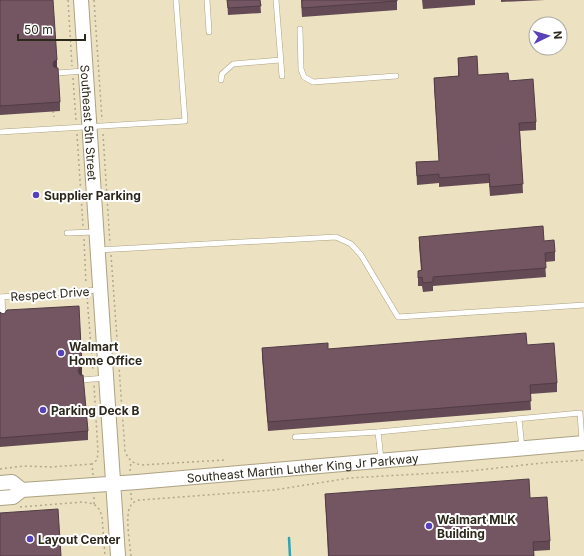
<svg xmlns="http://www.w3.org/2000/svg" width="584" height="556" viewBox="0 0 584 556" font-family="Inter,sans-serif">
	<rect width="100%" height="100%" fill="#ece1c1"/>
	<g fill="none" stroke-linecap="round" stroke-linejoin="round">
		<path stroke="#32a2b3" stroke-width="2.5" d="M289,538l1,18"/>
		<g stroke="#aca283" stroke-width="6">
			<g id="lane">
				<path d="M207,0l2,32"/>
				<path d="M276,0l6,76"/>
				<path d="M300,29l1,40 3,8 9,5 83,-6"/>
				<path d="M57,73l27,-2"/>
				<path d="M221,80l1,-6 11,-10 47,-4"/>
				<path d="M0,132l185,-11 -9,-121"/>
				<path d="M67,233l28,-1"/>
				<path d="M98,250l238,-13 15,7 10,11 37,62 186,-12"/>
				<path d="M0,297l99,-7"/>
				<path d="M2,297l1,22"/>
				<path d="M82,380l23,-2"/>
				<path d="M519,419l3,29"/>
				<path d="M378,432l3,27"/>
				<path d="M295,437l83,-5 202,-19 2,28"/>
			</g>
		</g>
		<g stroke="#aca283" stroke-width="16">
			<g id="secondary">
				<path id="s1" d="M81,0l37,556"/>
				<path d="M0,483l12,-1 10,8"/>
				<path id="s2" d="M0,498l13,-1 9,-7 115,-8 447,-39"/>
			</g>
		</g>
		<g stroke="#b1a88e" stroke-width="1.5" stroke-dasharray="2 3" stroke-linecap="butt">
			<path d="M68,0l4,66"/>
			<path d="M94,0l8,120"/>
			<path d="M73,78l3,42"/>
			<path d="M53,111l1,6"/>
			<path d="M77,134l6,92"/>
			<path d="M103,134l7,110"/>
			<path d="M84,239l2,45"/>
			<path d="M111,255l14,196c3,8 7,12 16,14l84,-5"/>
			<path d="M87,297l6,74"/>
			<path d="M0,469l23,-3 28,1 41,-3"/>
			<path d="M130,471l1,-10"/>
			<path d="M93,475l-1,-11 5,-4 1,-8 -4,-67"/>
			<path d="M131,493v5l2,4"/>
			<path d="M94,504v-8"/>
			<path d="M20,507l63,-5 11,2 5,5 3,7 3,40"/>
			<path d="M131,556c-1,-11 -6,-40 -1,-49 2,-5 6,-6 10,-7l134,-10 76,-12 120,-7 72,-8 42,-3"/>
		</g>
		<use href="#lane" stroke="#fff" stroke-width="5"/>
		<use href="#secondary" stroke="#fff" stroke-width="14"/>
	</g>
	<g fill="#644a54">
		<path d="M0,0l57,68 3,34v9l-60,4z"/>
		<path d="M227,0h33l1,13 -33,2z"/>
		<path d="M301,0h96v10l-95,7z"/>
		<path d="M422,0h53v5l-52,4z"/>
		<path d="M501,0h44l-44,2z"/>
		<path d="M458,58l20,17 31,6 27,41v8l-16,1 3,62 -33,3 -1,-13 -50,4v-4l-22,2 -1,-23 23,-1 -5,-75v-8l24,-2z"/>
		<path d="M419,237l125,4 11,11v9l-10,1 1,15 -113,9v5l-10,1 -1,-6h-4v-15l3,-1 -2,-25z"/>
		<path d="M0,312l1,1 3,1 78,61 6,56v9l-88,7z"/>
		<path d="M527,345l30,38v9l-27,2 1,16 -263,21 -6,-74v-9l66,1z"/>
		<path d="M325,494l205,4 20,43v9l-16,1v5h-206z"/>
	</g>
	<g fill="#513c45">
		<path d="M57,60v9l-3,1 -1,-6 1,-3z"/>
		<path d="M82,367v9l-3,1 -1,-6 1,-3z"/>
	</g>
	<g fill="#745662" stroke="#513c45">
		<path d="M0,0h53l4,60 -3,1 -1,3 1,3 4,1 2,34 -60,4z"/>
		<path d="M227,0h33l1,6 -33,2z"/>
		<path d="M302,0h95v1l-95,7z"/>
		<path d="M477,56l1,19 30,-2 1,8 24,-2 3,43 -17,1 4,61 -33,3 -1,-13 -50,4v-4l-22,2 -1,-14 23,-1 -5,-83 25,-2 -1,-18z"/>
		<path d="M543,226l1,15 10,-1 1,12 -10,1 1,15 -113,9v5l-10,1 -1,-6 -4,1v-7l4,-1 -3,-33z"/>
		<path d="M79,306l3,61 -3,1 -1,3 2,4h3l5,56 -88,7v-126l1,1 3,1 3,-4z"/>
		<path d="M526,333l1,12 27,-2 3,40 -27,2 1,16 -263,21 -6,-74 66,-5v6z"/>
		<path d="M529,479l1,19 17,-1 3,44 -17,1 1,14h-205l-4,-62z"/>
		<path d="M58,509l3,47h-61v-43z"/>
	</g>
	<g fill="#5841b9" stroke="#fff" stroke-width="1.5">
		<circle cx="36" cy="195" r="4"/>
		<circle cx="61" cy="353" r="4"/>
		<circle cx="43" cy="410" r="4"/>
		<circle cx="429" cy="526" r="4"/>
		<circle cx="30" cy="539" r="4"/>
	</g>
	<g text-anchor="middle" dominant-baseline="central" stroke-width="4" stroke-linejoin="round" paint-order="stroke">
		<g font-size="12" fill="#2c281b" stroke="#fff">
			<text stroke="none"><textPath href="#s1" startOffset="123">Southeast 5th Street</textPath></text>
			<text transform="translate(50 294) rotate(-4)">Respect Drive</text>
			<text stroke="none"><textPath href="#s2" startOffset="306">Southeast Martin Luther King Jr Parkway</textPath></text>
		</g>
		<g font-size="12" font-weight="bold" fill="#2c281b" stroke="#fff" text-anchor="start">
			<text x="44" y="195">Supplier Parking</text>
			<text x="69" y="346">Walmart<tspan x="69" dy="14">Home Office</tspan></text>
			<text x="51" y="410">Parking Deck B</text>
			<text x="437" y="519">Walmart MLK<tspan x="437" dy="14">Building</tspan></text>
			<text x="38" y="539">Layout Center</text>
		</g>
	</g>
	<g transform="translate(548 36) rotate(85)"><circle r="19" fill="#ffffff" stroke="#aba9a4"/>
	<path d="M0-3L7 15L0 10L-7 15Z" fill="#5841b9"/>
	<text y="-6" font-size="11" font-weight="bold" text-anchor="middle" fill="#2c281b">N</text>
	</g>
	<path d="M18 34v6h67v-6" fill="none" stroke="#2c281b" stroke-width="2"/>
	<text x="24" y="34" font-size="12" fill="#2c281b" stroke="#ffffff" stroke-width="3" paint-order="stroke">50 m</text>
</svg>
